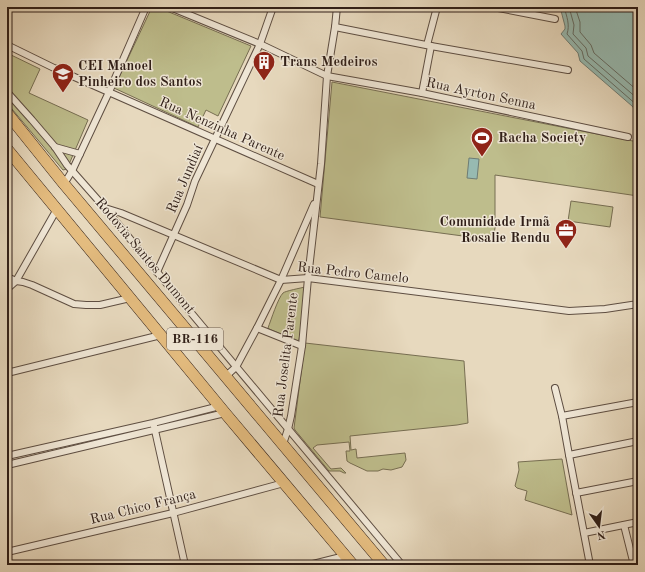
<svg xmlns="http://www.w3.org/2000/svg" width="645" height="572" viewBox="0 0 645 572" font-family="'Old Standard TT',serif">
	<rect width="100%" height="100%" fill="#e7d9be"/>
	<filter id="stains"><feTurbulence type="fractalNoise" baseFrequency=".005" numOctaves="4"/><feColorMatrix values="0 0 0 0 .2 0 0 0 0 .09 0 0 0 0 .02 0 0 0 .5 -.17"/></filter>
	<radialGradient id="worn" r=".72"><stop offset=".6" stop-color="#630" stop-opacity="0"/><stop offset="1" stop-color="#630" stop-opacity=".3"/></radialGradient>
	<g fill="#bebd8c" stroke="#776e52">
		<path d="M152,7h5l94,39 -33,70 -12,-6 -8,17 -84,-39z"/>
		<path d="M7,53l33,16 -11,24 59,27 -21,49 -4,1 -56,-67z"/>
		<path d="M332,82l306,60v54l-143,-21v53l-2,12 -173,-23z"/>
		<path d="M571,201l42,6 -3,20 -42,-6z"/>
		<path d="M305,287l-2,28 -4,25 -2,1 -28,-12 -1,-1c3,-8 10,-30 15,-35 2,-2 18,-5 22,-6z"/>
		<path d="M305,343l159,18 4,62 -11,2 -107,11 1,14 5,-1 1,9 48,-5 1,7 -4,7 -11,3 -8,-1 -5,2h-11l-17,-8 -3,-2 -1,-10h4l-1,-9 -32,3 -4,3 18,21 10,-1 5,5h-2l-4,-2h-11l-34,-41 -1,-2z"/>
		<path d="M562,459l10,56 -47,-15 2,-9 -10,-3 -2,-2 4,-16 -1,-8z"/>
	</g>
	<g fill="#97bab1" stroke="#6e7c74">
		<path d="M560,7h78v106l-6,-7 -52,-45 -2,-8 -17,-19 4,-5v-3z"/>
		<path d="M469,158l10,1 -2,20 -10,-1z"/>
	</g>
	<g fill="none" stroke-linecap="round" stroke-linejoin="round">
		<g stroke="#646c64" stroke-width="1">
			<path d="M564,7c3,10 6,18 3,27l15,17 2,8 54,47"/>
			<path d="M569,7l5,18 -1,9 13,14 2,8 50,43"/>
			<path d="M575,7l5,15v10l11,13 3,8 44,38"/>
		</g>
		<g stroke="#5e4e42" stroke-width="8">
			<g id="minor">
				<path d="M170,7l90,37 67,32 95,17 206,44"/>
				<path d="M493,7l62,12"/>
				<path d="M7,14l3,-7"/>
				<path d="M335,27l96,19 137,24"/>
				<path d="M7,45l47,23 264,116"/>
				<path d="M427,45l10,-38"/>
				<path d="M7,92l25,28 23,27 12,18 38,43 52,64 245,293"/>
				<path d="M422,93l9,-47"/>
				<path d="M55,147l25,7"/>
				<path d="M64,184l8,-13 37,-79 37,-85"/>
				<path d="M105,208l16,5 160,67 27,-2 261,33 36,-2 33,-5"/>
				<path d="M157,272l30,-67 8,-24 65,-137 13,-37"/>
				<path d="M7,277l9,4 7,1 9,3 42,19 12,1h14l30,-7"/>
				<path d="M7,289l9,-8 41,-72"/>
				<path d="M257,328l45,18"/>
				<path d="M7,373l154,-38"/>
				<path d="M226,376l10,-9 21,-39 24,-48 33,-76"/>
				<path d="M555,388l7,28 7,39 21,110"/>
				<path d="M562,416l76,-14"/>
				<path d="M154,426l31,139"/>
				<path d="M283,444l5,-15 3,-13 11,-70 6,-68 13,-114 6,-88 8,-49 2,-20"/>
				<path d="M569,455l69,-14"/>
				<path d="M7,456l146,-33 67,-17"/>
				<path d="M7,465l218,-52"/>
				<path d="M576,493l62,-12"/>
				<path d="M624,525l10,40"/>
				<path d="M584,533l54,-11"/>
				<path d="M7,552l166,-39 111,-30"/>
				<path d="M309,565l36,-9"/>
			</g>
		</g>
		<g stroke="#301f18" stroke-width="12">
			<g id="trunk">
				<path d="M7,113l57,71 320,381"/>
				<path d="M7,149l218,264 128,152"/>
			</g>
		</g>
		<use href="#minor" stroke="#efe6d5" stroke-width="6"/>
		<use href="#trunk" stroke="#e4bc7f" stroke-width="11"/>
	</g>
	<defs>
		<g id="building-pin" transform="scale(1.15)"><path d="M0 17L-7.5 6A9.5 9.5 0 1 1 7.5 6Z" fill="#8f2418" stroke="#efe6d5"/><path d="M-4-6H4V6H1V3H-1V6H-4ZM-2.5-4.3h1.7v1.8h-1.7ZM.8-4.3h1.7v1.8H.8ZM-2.5-1h1.7V.8h-1.7ZM.8-1h1.7V.8H.8Z" fill="#fff"/></g>
		<g id="school-pin" transform="scale(1.15)"><path d="M0 17L-7.5 6A9.5 9.5 0 1 1 7.5 6Z" fill="#8f2418" stroke="#efe6d5"/><path d="M0-5L7-2L0 1L-7-2ZM-4 1L0 2.5L4 1V4Q0 6-4 4Z" fill="#fff"/></g>
		<g id="stadium-pin" transform="scale(1.15)"><path d="M0 17L-7.5 6A9.5 9.5 0 1 1 7.5 6Z" fill="#8f2418" stroke="#efe6d5"/><path d="M0-5a6.5 5 0 1 0 0 10a6.5 5 0 1 0 0-10ZM-3.5-1.8h7v3.6h-7Z" fill="#fff"/></g>
		<g id="office-pin" transform="scale(1.15)"><path d="M0 17L-7.5 6A9.5 9.5 0 1 1 7.5 6Z" fill="#8f2418" stroke="#efe6d5"/><path d="M-6-3h4V-5.5h4V-3h4V5H-6ZM-1-4.5V-3h2v-1.5ZM-6 0V1H6V0Z" fill="#fff"/></g>
	</defs>
	<g fill-rule="evenodd">
		<use href="#building-pin" x="264" y="62"/>
		<use href="#school-pin" x="63" y="74"/>
		<use href="#stadium-pin" x="482" y="138"/>
		<use href="#office-pin" x="566" y="230"/>
	</g>
	<g text-anchor="middle" dominant-baseline="central" stroke-width="3" stroke-linejoin="round" paint-order="stroke">
		<rect fill="#efe6d5" stroke="#695b51" stroke-width="1" x="167" y="328" width="56" height="22" rx="3"/>
		<g font-size="13" font-weight="bold" fill="#301f18">
			<text x="195" y="339">BR-116</text>
		</g>
		<g font-size="14" font-weight="bold" fill="#301f18" stroke="#efe6d5" text-anchor="start">
			<text x="280" y="62">Trans Medeiros</text>
			<text x="78" y="66">CEI Manoel<tspan x="78" dy="16">Pinheiro dos Santos</tspan></text>
			<text x="498" y="138">Racha Society</text>
			<text x="550" y="222" text-anchor="end">Comunidade Irmã<tspan x="550" dy="16">Rosalie Rendu</tspan></text>
		</g>
		<g font-size="14" fill="#301f18" stroke="#efe6d5">
			<text transform="translate(481 94) rotate(12)">Rua Ayrton Senna</text>
			<text transform="translate(222 129) rotate(24)">Rua Nenzinha Parente</text>
			<text transform="translate(185 179) rotate(-67)">Rua Jundiaí</text>
			<text transform="translate(145 256) rotate(50)">Rodovia Santos Dumont</text>
			<text transform="translate(353 273) rotate(6)">Rua Pedro Camelo</text>
			<text transform="translate(286 355) rotate(-83)">Rua Joselita Parente</text>
			<text transform="translate(143 507) rotate(-14)">Rua Chico França</text>
		</g>
	</g>
	<rect width="645" height="572" fill="none" stroke="#e7d9be" stroke-width="24"/>
	<rect x="8" y="8" width="629" height="556" fill="none" stroke="#301f18" stroke-width="2"/>
	<rect x="12" y="12" width="621" height="548" fill="none" stroke="#301f18"/>
	<g transform="translate(599 526) rotate(166)" stroke="#efe6d5" stroke-width="3" paint-order="stroke">
	<path d="M0-3L7 15L0 10L-7 15Z" fill="#301f18"/>
	<text y="-6" font-size="11" font-weight="bold" text-anchor="middle" fill="#301f18">N</text>
	</g>
	<rect width="100%" height="100%" filter="url(#stains)"/>
	<rect width="100%" height="100%" fill="url(#worn)"/>
</svg>
